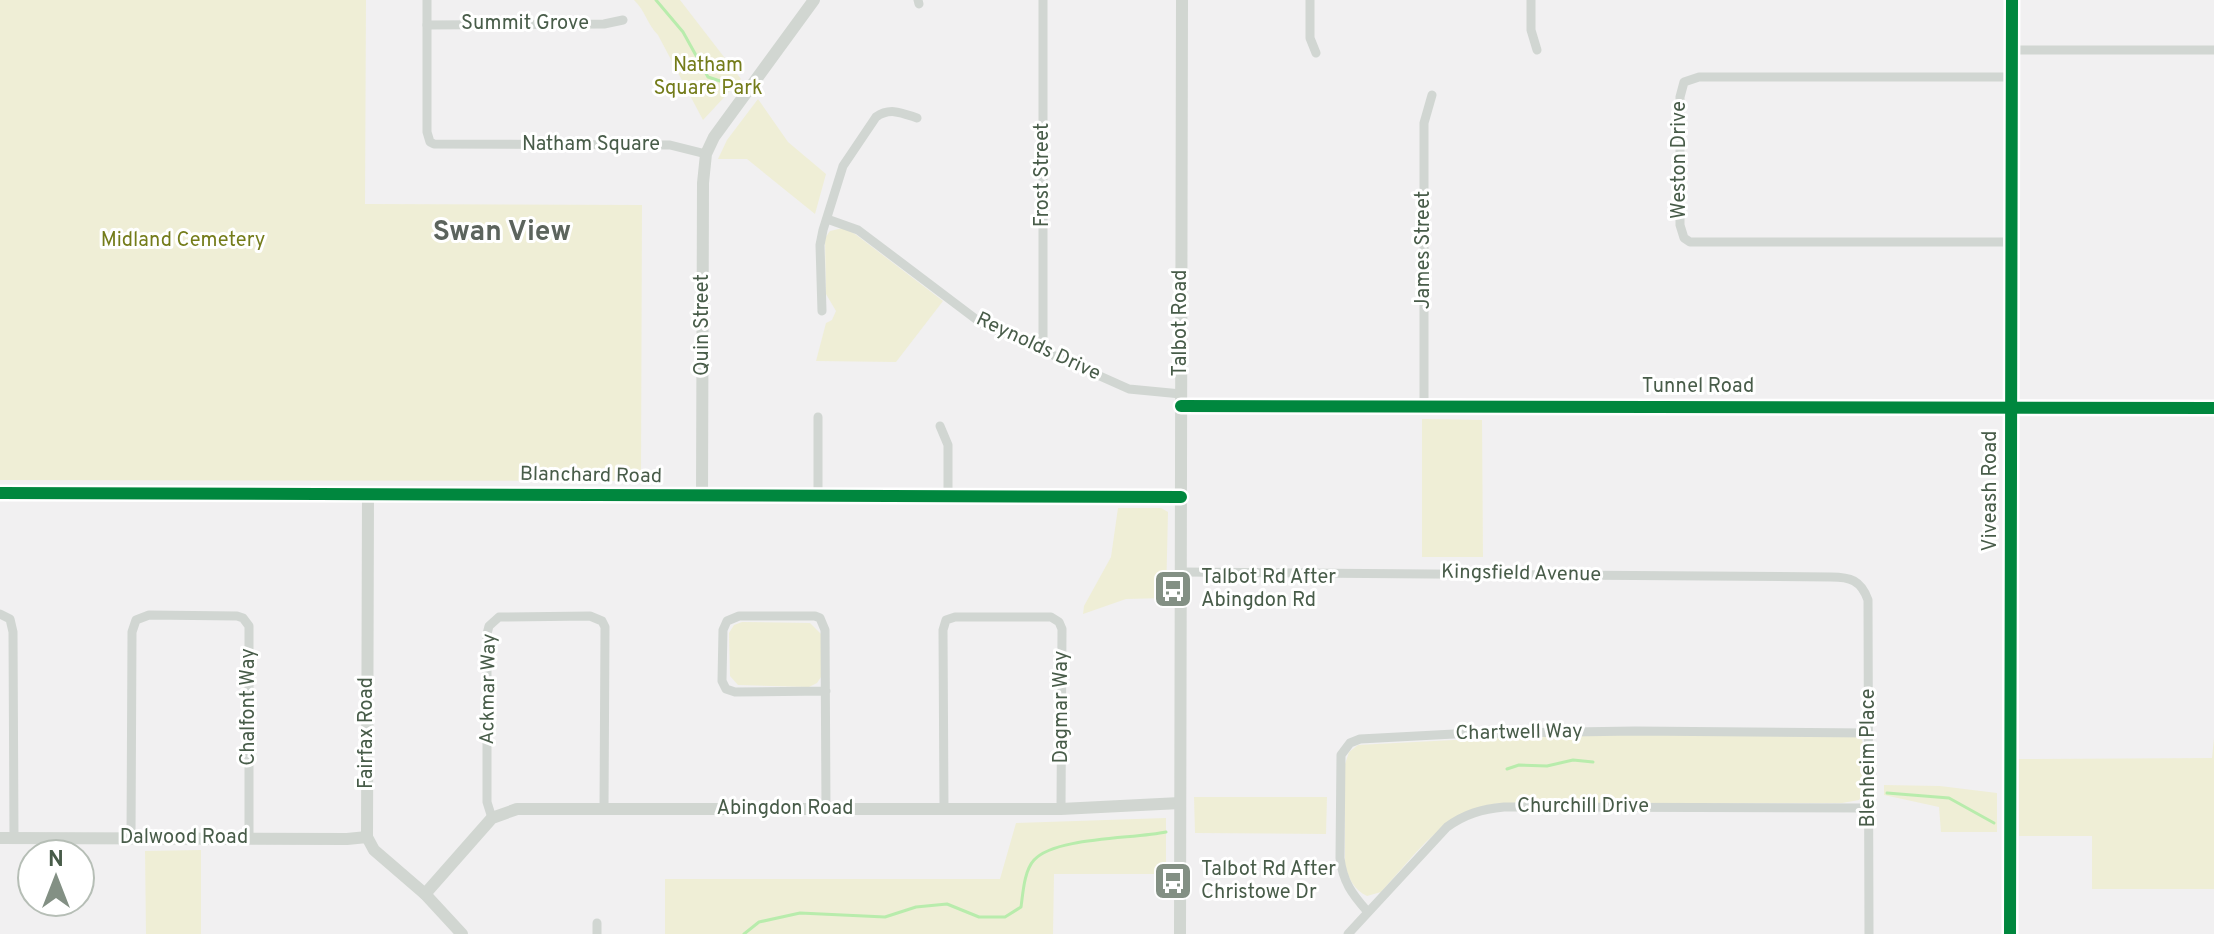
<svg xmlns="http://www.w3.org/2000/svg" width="2214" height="934" viewBox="0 0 2214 934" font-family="Overpass,sans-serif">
	<rect width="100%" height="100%" fill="#f1f0f1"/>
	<g fill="#efeed6">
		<path d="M0,0h366l-1,204 277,1 -1,276 -641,-1z"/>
		<path d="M634,0h46l61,79 -38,41 -45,-85c-11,-11 -13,-25 -24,-35z"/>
		<path d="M758,99l30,43 38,32 -11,40 -68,-55h-29l9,-19z"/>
		<path d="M843,228l12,6 88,67 -47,61 -80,-1 10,-38 6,-3 4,-9 -10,-17 -1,-56 5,-7z"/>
		<path d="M1422,419l60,1 1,137h-61z"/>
		<path d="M1118,508h43l7,4 -2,86 -40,1 -43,15 1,-8 27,-49z"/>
		<path d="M742,622l68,1 11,11v43l-4,6 -8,4 -71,-2 -8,-9 -1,-43 5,-8z"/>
		<path d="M1626,731l234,5c8,14 9,52 -1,64l-17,3h-343c-58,10 -80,48 -118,89l-14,4c-13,-6 -18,-17 -22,-31v-101l4,-12 9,-7z"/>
		<path d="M2214,738v151h-122v-53h-73l-2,-77 195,-1z"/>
		<path d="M1884,785l56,1 57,7v39h-56l-2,-25 -55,-12z"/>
		<path d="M1194,797h133l-1,37 -131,-1z"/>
		<path d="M1166,818v56h-112l-1,60h-388v-55h335l16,-56z"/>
		<path d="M201,850v84h-55l-1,-83z"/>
	</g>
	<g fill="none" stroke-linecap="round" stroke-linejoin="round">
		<g stroke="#b8ecac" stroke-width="3">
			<path d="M656,0l27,32 25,45 12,4"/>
			<path d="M1507,769l12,-4 28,1 26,-6 20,2"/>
			<path d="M1887,793l62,5 45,25"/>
			<path d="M744,934l15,-12 41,-9 85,4 31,-10 31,-3 32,13h26l16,-10c2,-14 3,-36 13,-47 21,-23 99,-21 132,-28"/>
		</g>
		<g stroke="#d1d6d2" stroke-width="9">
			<path d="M427,0v132l3,10 4,2 236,1 36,9"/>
			<path d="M918,0l1,4"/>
			<path d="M1310,0v38l6,15"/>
			<path d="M1531,0v30l6,20"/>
			<path d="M427,25l177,-1 19,-4"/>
			<path d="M2012,50h202"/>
			<path d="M827,219l31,11 123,93 148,66 52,5"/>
			<path d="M2011,242h-321l-6,-4 -4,-13v-128l4,-15 15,-5h313"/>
			<path d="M822,311l-2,-66 3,-15 20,-64 33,-49c14,-10 26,-4 41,1"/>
			<path d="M1043,351v-351"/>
			<path d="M1181,406l1033,2"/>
			<path d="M1424,407v-284l8,-28"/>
			<path d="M940,426l8,19v52"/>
			<path d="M818,498v-81"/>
			<path d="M1182,572l649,5c19,0 30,3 37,23l1,334"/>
			<path d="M0,614l10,5 3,13 1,206"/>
			<path d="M826,691l-91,1 -9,-3 -4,-8 1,-51 4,-9 12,-5h76l5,2 5,12 1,179"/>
			<path d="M944,809l-1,-179 3,-10 9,-3h96l8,5 3,7 -1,180"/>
			<path d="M492,818l-5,-16v-168l2,-8 10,-9 91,-1 12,5 3,6 -1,182"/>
			<path d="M131,838l1,-206 4,-12 13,-5 88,1 6,2 6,8v212"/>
			<path d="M1367,911c-15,-17 -24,-29 -27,-53l1,-103 9,-12 10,-4 94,-5 181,-3 234,2"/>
			<path d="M597,934v-11"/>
			<path d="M1348,934l99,-107c18,-13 35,-18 57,-20l365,1"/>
			<path d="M2010,934l2,-934"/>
		</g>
		<g stroke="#d1d6d1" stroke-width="12">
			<path d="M0,493l1181,4"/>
			<path d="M368,493l-1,344 7,13 51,44 37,40"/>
			<path d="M702,497l1,-314 3,-29 8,-17 100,-137"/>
			<path d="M0,838l347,1 20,-2"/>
			<path d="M425,894l67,-76 25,-9h544l119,-6"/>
			<path d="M1180,934l2,-934"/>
		</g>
		<g stroke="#fff" stroke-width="17">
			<g id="cycleway">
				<path d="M1181,406l1033,2"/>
				<path d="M0,493l1181,4"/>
				<path d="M2010,934l2,-934"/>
			</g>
		</g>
		<use href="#cycleway" stroke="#00873e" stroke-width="12"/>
	</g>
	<defs>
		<g id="bus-square" transform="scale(2)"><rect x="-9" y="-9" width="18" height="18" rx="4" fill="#839084" stroke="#fff"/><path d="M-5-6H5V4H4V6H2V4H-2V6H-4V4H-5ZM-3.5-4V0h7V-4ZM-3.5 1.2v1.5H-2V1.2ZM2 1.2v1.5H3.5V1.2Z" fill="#fff"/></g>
	</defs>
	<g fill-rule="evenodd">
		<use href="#bus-square" x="1173" y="589"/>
		<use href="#bus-square" x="1173" y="881"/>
	</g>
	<g text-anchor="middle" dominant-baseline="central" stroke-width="6" stroke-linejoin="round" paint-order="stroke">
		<g font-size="20" fill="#485c49" stroke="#fff">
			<text x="525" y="24">Summit Grove</text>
			<text x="591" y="145">Natham Square</text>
			<text transform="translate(1680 160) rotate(-90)">Weston Drive</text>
			<text transform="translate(1043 175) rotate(-90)">Frost Street</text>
			<text transform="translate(1424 250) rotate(-90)">James Street</text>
			<text transform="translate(1181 323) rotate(-90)">Talbot Road</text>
			<text transform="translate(703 325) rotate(-90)">Quin Street</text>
			<text transform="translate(1038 347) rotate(25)">Reynolds Drive</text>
			<text x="1698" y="387">Tunnel Road</text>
			<text transform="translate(591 476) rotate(1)">Blanchard Road</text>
			<text transform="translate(1991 491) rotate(-90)">Viveash Road</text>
			<text transform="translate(1521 574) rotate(1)">Kingsfield Avenue</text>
			<text transform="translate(489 689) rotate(-89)">Ackmar Way</text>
			<text transform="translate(249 707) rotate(-90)">Chalfont Way</text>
			<text transform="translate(1062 707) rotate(-90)">Dagmar Way</text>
			<text transform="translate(367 733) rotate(-90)">Fairfax Road</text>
			<text transform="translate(1519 733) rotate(-1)">Chartwell Way</text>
			<text transform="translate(1869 758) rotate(-90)">Blenheim Place</text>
			<text x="1583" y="807">Churchill Drive</text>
			<text x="785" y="809">Abingdon Road</text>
			<text x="184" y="838">Dalwood Road</text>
		</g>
		<g font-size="20" fill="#747c1a" stroke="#fff">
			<text x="708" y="66">Natham<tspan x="708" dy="23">Square Park</tspan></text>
			<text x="183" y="241">Midland Cemetery</text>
		</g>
		<g font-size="20" fill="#485c49" stroke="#fff" text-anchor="start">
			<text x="1201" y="578">Talbot Rd After<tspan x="1201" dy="23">Abingdon Rd</tspan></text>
			<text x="1201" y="870">Talbot Rd After<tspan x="1201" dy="23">Christowe Dr</tspan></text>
		</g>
		<g font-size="28" font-weight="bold" fill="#5c645d" stroke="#fff">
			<text x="502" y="233">Swan View</text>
		</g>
	</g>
	<g transform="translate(56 878)"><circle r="38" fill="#ffffff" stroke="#b6beb6" stroke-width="2"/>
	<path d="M0-6L14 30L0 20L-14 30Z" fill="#839084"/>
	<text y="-12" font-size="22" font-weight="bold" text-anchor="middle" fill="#485c49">N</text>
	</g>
</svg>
